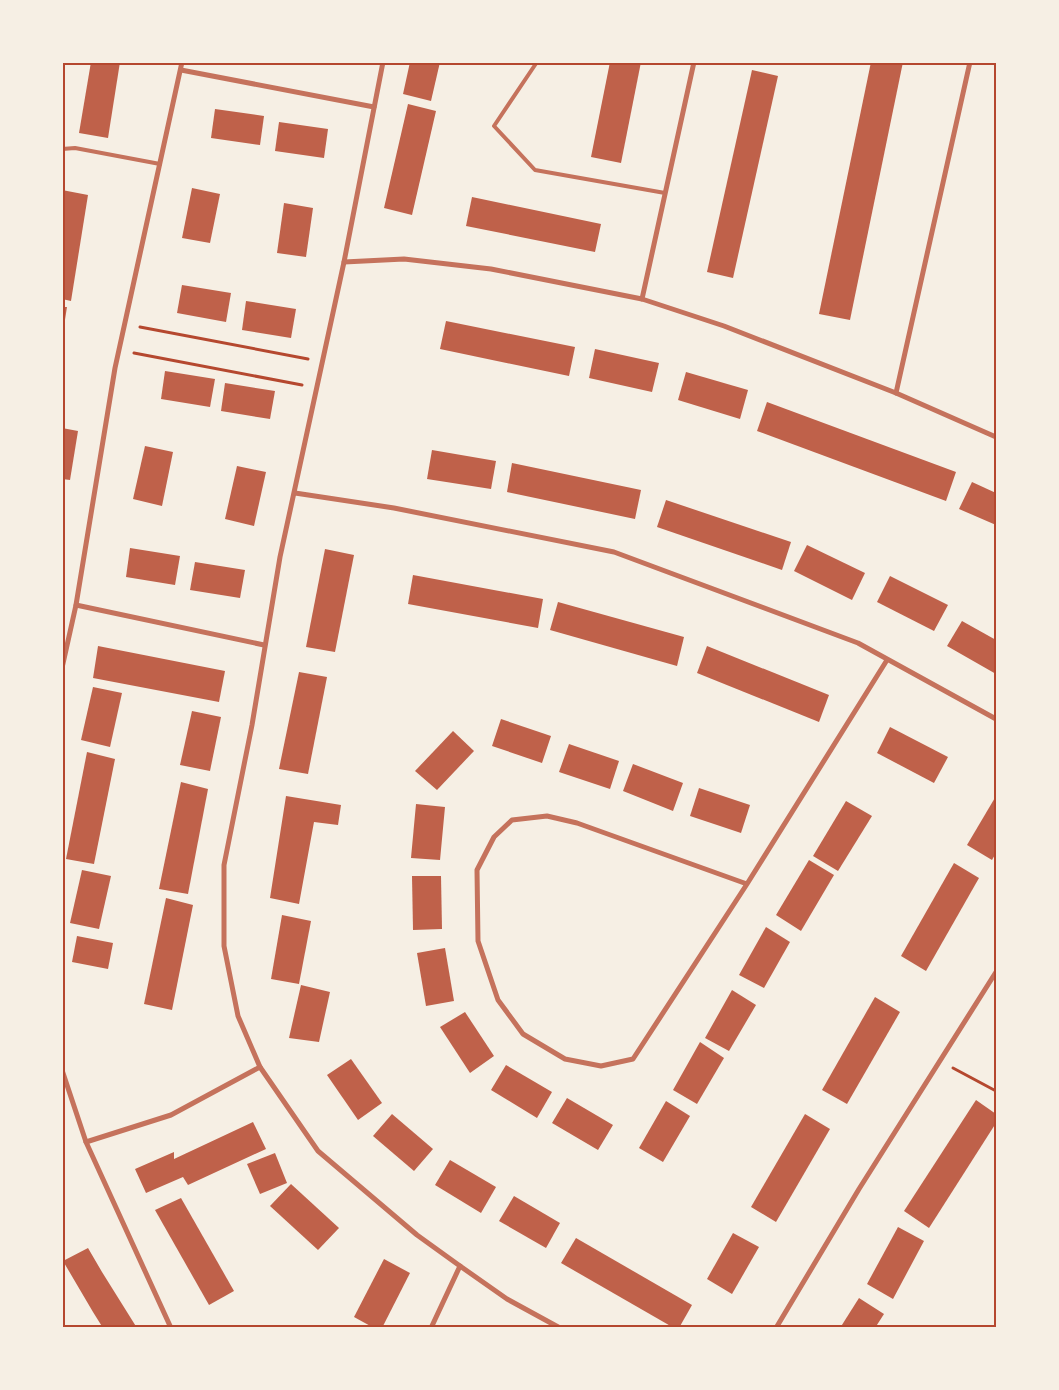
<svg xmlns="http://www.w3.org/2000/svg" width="1059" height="1390" viewBox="0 0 1059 1390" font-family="Mulish,sans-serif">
	<rect width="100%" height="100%" fill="#f6efe4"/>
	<g fill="#bf614a">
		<path d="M91,62h29l-12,76 -29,-5z"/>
		<path d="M410,62h30l-9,39 -28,-7z"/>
		<path d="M610,62h31l-20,101 -30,-6z"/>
		<path d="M871,62h32l-53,258 -31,-6z"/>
		<path d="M752,70l26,6 -45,202 -26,-6z"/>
		<path d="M408,104l28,7 -24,104 -28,-7z"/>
		<path d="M215,109l49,7 -4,29 -49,-7z"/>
		<path d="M279,122l49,7 -4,29 -49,-7z"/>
		<path d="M192,188l28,6 -10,49 -28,-5z"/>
		<path d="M62,190l26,5 -17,106 -9,-2z"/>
		<path d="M472,197l129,27 -6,28 -129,-26z"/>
		<path d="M284,203l29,5 -7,49 -29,-4z"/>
		<path d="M182,285l49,8 -5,29 -49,-9z"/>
		<path d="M246,301l50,8 -5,29 -49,-8z"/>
		<path d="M62,307h5l-3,19h-2z"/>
		<path d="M446,321l129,26 -6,29 -129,-27z"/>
		<path d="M595,349l64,14 -7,29 -63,-14z"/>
		<path d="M165,371l50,8 -5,28 -49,-8z"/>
		<path d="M686,372l62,18 -8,29 -62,-19z"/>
		<path d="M225,383l50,8 -5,28 -49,-8z"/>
		<path d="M767,402l189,70 -10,29 -189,-70z"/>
		<path d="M62,428l16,3 -8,49 -8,-1z"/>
		<path d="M145,446l28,6 -11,54 -29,-7z"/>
		<path d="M432,450l64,11 -5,28 -64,-10z"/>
		<path d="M512,463l129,27 -6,29 -128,-27z"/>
		<path d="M237,466l29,6 -12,54 -29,-7z"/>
		<path d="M972,482l24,11v32l-37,-16z"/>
		<path d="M666,500l125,42 -9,28 -125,-43z"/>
		<path d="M807,545l58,28 -13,27 -58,-29z"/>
		<path d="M130,548l50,8 -5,29 -49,-8z"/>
		<path d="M325,549l29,6 -19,97 -29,-5z"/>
		<path d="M195,562l50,8 -5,28 -50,-8z"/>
		<path d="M413,575l130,24 -5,29 -130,-24z"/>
		<path d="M890,576l58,29 -14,26 -57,-29z"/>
		<path d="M558,602l126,35 -7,29 -127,-36z"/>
		<path d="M962,621l34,19v34l-49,-28z"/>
		<path d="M98,646l127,25 -6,31 -126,-24z"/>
		<path d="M707,646l122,49 -10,27 -122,-49z"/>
		<path d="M299,672l28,5 -19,97 -29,-5z"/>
		<path d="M93,687l29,6 -12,54 -29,-7z"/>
		<path d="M192,711l29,6 -11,54 -30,-6z"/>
		<path d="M501,719l50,17 -9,27 -50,-17z"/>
		<path d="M890,727l58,30 -14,26 -57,-30z"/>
		<path d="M453,731l21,20 -37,39 -22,-19z"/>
		<path d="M569,744l50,17 -9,28 -51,-17z"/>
		<path d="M87,752l28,7 -21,105 -28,-5z"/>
		<path d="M633,764l50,19 -10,28 -50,-20z"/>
		<path d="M181,782l27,7 -20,105 -29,-5z"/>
		<path d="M699,788l51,17 -9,28 -51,-17z"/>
		<path d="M286,796l55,9 -3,20 -24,-3 -15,82 -29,-6z"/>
		<path d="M996,796v57l-4,7 -25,-15z"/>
		<path d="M846,801l26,15 -34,55 -25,-15z"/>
		<path d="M416,804l29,3 -5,53 -29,-2z"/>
		<path d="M809,860l25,15 -33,56 -25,-16z"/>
		<path d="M954,863l25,15 -53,93 -25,-15z"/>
		<path d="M82,870l29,6 -12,53 -29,-6z"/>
		<path d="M412,876h29l1,53 -29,1z"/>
		<path d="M166,898l27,7 -21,105 -28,-6z"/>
		<path d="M282,915l29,6 -12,63 -28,-5z"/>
		<path d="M766,927l24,15 -26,46 -25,-13z"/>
		<path d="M77,936l36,7 -5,26 -36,-7z"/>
		<path d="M445,948l9,53 -28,5 -9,-53z"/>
		<path d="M301,985l29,7 -11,50 -30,-4z"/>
		<path d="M732,990l24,15 -27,46 -24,-13z"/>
		<path d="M875,997l25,15 -53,92 -25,-14z"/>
		<path d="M465,1012l29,44 -24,17 -30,-46z"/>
		<path d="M700,1042l24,16 -27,46 -24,-14z"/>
		<path d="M351,1059l31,44 -24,17 -31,-45z"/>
		<path d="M506,1065l46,27 -15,26 -46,-28z"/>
		<path d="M567,1098l46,27 -15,25 -46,-27z"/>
		<path d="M976,1100l20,14v9l-67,105 -25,-17z"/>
		<path d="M666,1101l24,15 -27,46 -24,-14z"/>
		<path d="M392,1114l41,35 -19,22 -41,-35z"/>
		<path d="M805,1114l25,15 -54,93 -25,-15z"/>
		<path d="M253,1122l13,27 -78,36 -5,-8 -37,16 -11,-24 39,-17v7z"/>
		<path d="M275,1153l12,30 -27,11 -13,-30z"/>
		<path d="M450,1160l46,27 -15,26 -46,-28z"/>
		<path d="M291,1184l48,44 -21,22 -48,-44z"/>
		<path d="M514,1196l46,27 -14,25 -47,-27z"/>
		<path d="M181,1198l53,93 -25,14 -54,-95z"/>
		<path d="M898,1227l26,14 -31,58 -26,-15z"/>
		<path d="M733,1233l26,14 -27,47 -25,-15z"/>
		<path d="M576,1238l116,67 -13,23h-5l-113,-65z"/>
		<path d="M88,1248l14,24 35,56h-34l-10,-16 -30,-51z"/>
		<path d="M384,1259l26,14 -28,55h-8l-20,-11z"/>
		<path d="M859,1298l25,16 -9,14h-35z"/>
	</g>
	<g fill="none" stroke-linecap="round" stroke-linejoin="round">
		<g stroke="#b5482f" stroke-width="3">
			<path d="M140,327l168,32"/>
			<path d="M134,353l168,32"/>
			<path d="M953,1068l43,23"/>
		</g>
		<g stroke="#c5725c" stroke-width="4">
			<path d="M537,62l-43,64 41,44 130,23"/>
			<path d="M62,149l13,-1 85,16"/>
		</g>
		<g stroke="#c5725c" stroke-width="5">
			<path d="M383,62l-39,200 -64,295 -28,168 -28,140v81l14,70 22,51 58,84 99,84 43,31 47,33 53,29"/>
			<path d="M181,70l193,37"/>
			<path d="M344,262l60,-3 87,10 151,30 82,27 172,67 100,44"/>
			<path d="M642,299l52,-237"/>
			<path d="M896,393l74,-331"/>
			<path d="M295,493l99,15 220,44 244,91 138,76"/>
			<path d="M76,605l188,40"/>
			<path d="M62,668l14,-63 39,-237 67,-306"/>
			<path d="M747,884l-170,-61 -30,-7 -35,4 -18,17 -17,33 1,71 20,59 25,34 42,25 36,7 32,-7 114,-175 140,-224"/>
			<path d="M62,1070l24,72 85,186"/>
			<path d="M86,1142l85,-27 89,-48"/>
			<path d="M431,1328l29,-62"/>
			<path d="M776,1328l83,-139 137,-217"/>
		</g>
	</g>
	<rect width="1059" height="1390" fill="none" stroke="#f6efe4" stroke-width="128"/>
	<rect x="64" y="64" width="931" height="1262" fill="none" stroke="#b5482f" stroke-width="2"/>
</svg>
